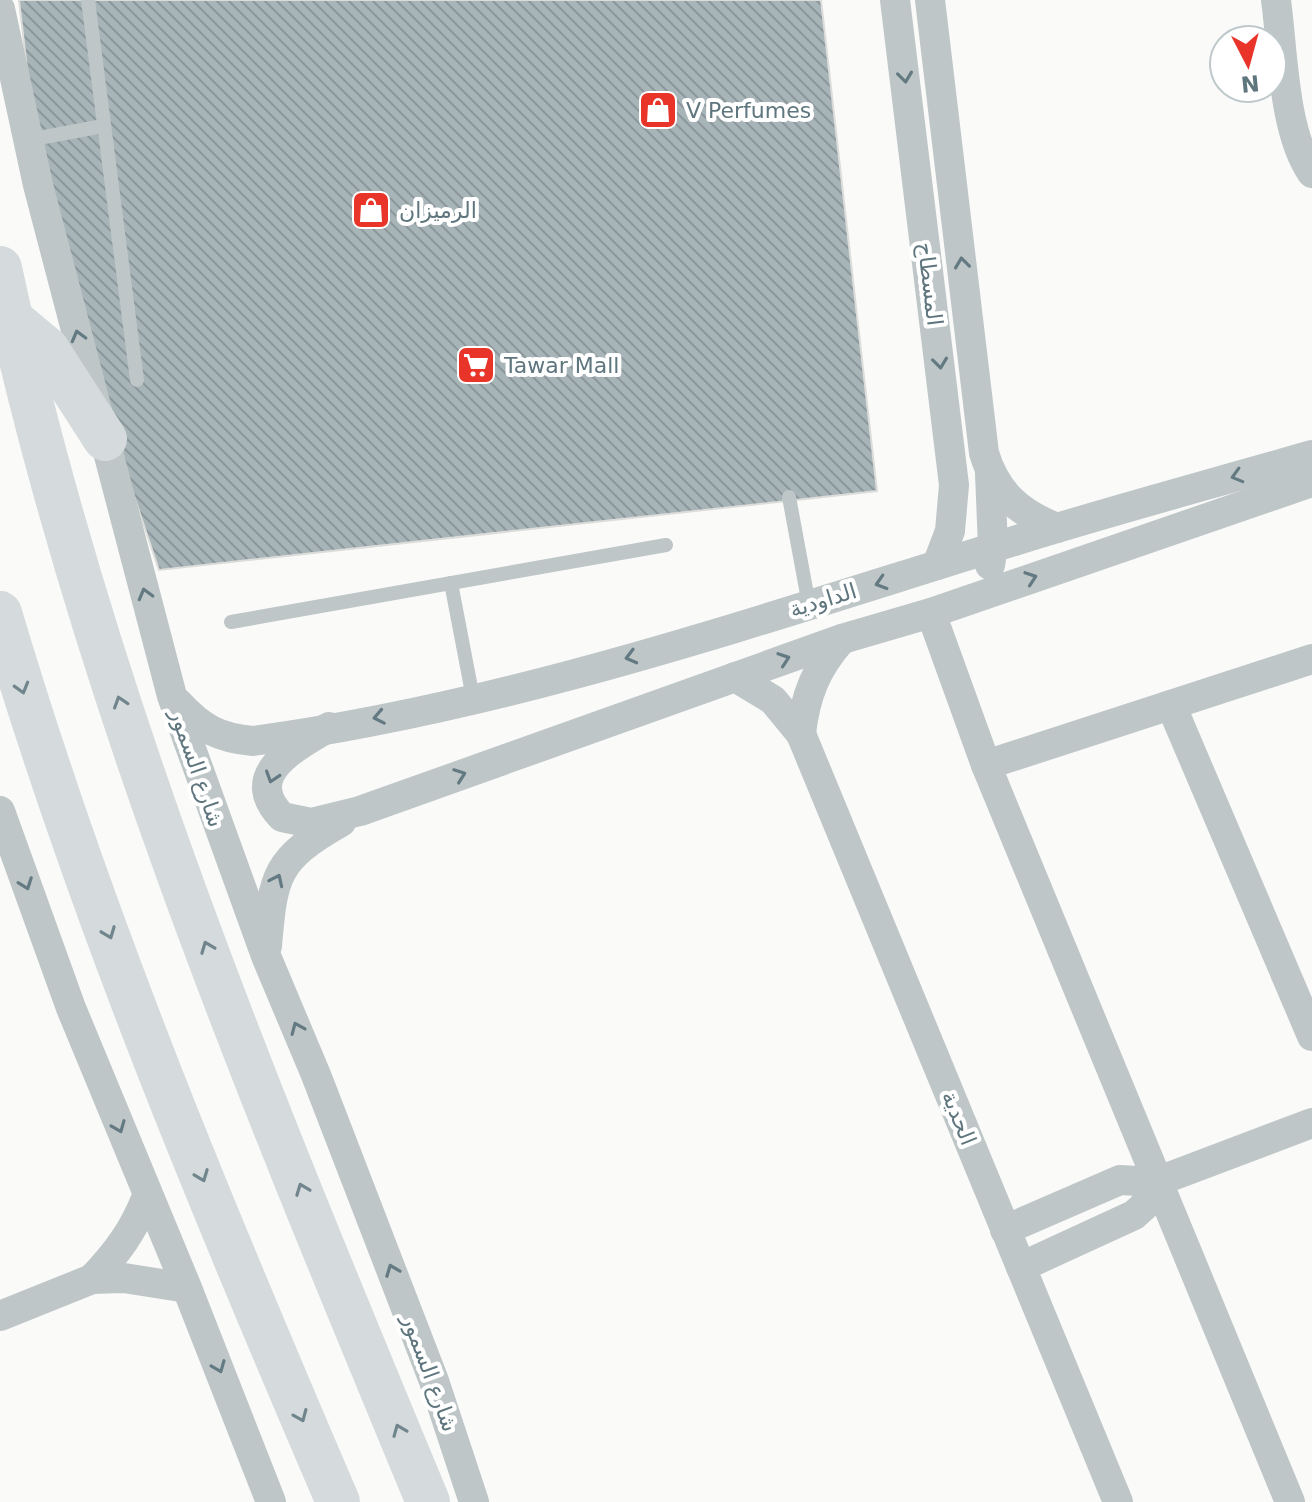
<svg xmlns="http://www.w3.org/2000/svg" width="1312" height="1502" viewBox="0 0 1312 1502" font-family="'DejaVu Sans',Vazirmatn,sans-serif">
	<defs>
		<pattern id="building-back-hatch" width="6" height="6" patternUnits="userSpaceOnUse" patternTransform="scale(2)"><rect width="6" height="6" fill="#a7b4b8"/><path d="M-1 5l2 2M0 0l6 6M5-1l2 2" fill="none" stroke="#8b979b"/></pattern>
	</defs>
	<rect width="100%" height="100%" fill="#fafaf8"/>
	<path fill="url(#building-back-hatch)" stroke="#dcdcda" stroke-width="2" d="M19,0h802l56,491 -718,79 -112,-331z"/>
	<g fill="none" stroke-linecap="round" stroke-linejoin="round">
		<g stroke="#bec6c8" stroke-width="14">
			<path d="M88,0l49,380"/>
			<path d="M28,140l75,-14"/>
			<path d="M789,497l20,108"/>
			<path d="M451,583l22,115"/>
			<path d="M231,622l435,-77"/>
		</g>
		<g stroke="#bec6c8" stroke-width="30">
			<path d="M895,0l59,485 -4,46 -13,34"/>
			<path d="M930,0l54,453c12,40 35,60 73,75"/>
			<path d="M1276,0c7,51 7,131 36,173"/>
			<path d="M0,9l38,176 134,511 94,260 50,119 118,306 40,121"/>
			<path d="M990,474l3,73 -3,18"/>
			<path d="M931,613l55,152 304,737"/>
			<path d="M735,677l38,23 28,34 317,768"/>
			<path d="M178,703c24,26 41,35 75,38 252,-34 497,-118 739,-193 106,-34 213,-62 320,-93"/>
			<path d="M1171,705l141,331"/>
			<path d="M329,727c-33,20 -89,47 -47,90l29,6 49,-12 482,-172 89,-26 381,-131"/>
			<path d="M801,734c4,-38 15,-66 41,-95"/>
			<path d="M986,765l326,-106"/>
			<path d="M0,811l71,197 116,280 84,214"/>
			<path d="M267,946c6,-72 9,-87 74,-124"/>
			<path d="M1005,1230l115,-50 36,2 156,-59"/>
			<path d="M1021,1267l113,-52 10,-9 12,-24"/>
			<path d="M92,1279c25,-26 42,-49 55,-83"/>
			<path d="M0,1316l92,-37 32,-1 63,10"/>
		</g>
		<g stroke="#d5dbdd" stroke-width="44">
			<path d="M0,268c91,427 262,833 428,1234"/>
			<path d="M11,319l36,30 58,90"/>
			<path d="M0,613c90,304 213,598 338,889"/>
		</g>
	</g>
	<defs><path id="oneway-chevron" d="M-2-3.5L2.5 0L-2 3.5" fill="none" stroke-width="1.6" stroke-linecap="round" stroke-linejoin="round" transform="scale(2)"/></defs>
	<g stroke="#647a82">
		<use href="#oneway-chevron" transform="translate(905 77) rotate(83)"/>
		<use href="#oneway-chevron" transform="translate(962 263) rotate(-97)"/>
		<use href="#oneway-chevron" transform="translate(78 336) rotate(-105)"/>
		<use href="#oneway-chevron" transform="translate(940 363) rotate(83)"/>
		<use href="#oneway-chevron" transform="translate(1237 476) rotate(164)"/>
		<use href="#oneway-chevron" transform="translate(1031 578) rotate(-19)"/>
		<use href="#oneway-chevron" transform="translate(881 583) rotate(163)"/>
		<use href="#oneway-chevron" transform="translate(145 594) rotate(-105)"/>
		<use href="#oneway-chevron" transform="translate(631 657) rotate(165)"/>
		<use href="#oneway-chevron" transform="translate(784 659) rotate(-19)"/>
		<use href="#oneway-chevron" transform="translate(379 717) rotate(169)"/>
		<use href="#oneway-chevron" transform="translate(460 775) rotate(-20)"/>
		<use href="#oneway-chevron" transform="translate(272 777) rotate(108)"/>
		<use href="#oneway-chevron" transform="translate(277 880) rotate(-65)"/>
		<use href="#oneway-chevron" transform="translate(26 884) rotate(70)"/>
		<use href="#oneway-chevron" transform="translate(297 1028) rotate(-113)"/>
		<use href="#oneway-chevron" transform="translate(119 1127) rotate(68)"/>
		<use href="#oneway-chevron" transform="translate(392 1270) rotate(-111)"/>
		<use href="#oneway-chevron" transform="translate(219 1367) rotate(68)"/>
	</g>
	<g stroke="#71858c">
		<use href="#oneway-chevron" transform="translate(22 688) rotate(74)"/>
		<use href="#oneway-chevron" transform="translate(120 702) rotate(-108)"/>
		<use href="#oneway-chevron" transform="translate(109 933) rotate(69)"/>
		<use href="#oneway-chevron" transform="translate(207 947) rotate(-111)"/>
		<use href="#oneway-chevron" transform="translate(202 1176) rotate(69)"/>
		<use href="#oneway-chevron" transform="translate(302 1189) rotate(-111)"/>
		<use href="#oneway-chevron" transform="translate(301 1416) rotate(67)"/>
		<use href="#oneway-chevron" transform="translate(399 1430) rotate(-112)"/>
	</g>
	<defs>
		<g id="shop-square" transform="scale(2)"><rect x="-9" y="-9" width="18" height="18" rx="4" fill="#e93429" stroke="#fff"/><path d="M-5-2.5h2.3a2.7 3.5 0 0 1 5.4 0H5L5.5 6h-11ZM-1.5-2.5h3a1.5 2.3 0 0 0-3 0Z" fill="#fff"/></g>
		<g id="supermarket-square" transform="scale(2)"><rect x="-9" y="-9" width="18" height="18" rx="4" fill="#e93429" stroke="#fff"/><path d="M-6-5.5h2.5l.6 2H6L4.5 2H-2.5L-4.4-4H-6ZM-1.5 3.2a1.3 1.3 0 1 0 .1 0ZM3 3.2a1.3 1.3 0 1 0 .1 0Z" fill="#fff"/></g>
	</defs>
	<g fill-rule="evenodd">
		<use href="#shop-square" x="658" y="110"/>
		<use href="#shop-square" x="371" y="210"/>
		<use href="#supermarket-square" x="476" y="365"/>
	</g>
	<g text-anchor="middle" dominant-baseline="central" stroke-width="8" stroke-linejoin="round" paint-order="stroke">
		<g font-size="22" fill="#5f767e" stroke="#fff" text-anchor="start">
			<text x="686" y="110">V Perfumes</text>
			<text x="399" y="210">الرميزان</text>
			<text x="504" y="365">Tawar Mall</text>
		</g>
		<g font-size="22" fill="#5f767e" stroke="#fff">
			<text transform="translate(930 284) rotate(83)">المسطاح</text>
			<text transform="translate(823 600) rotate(-17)">الداودية</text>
			<text transform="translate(197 768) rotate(71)">شارع السمور</text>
			<text transform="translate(959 1118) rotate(68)">الحدية</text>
			<text transform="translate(430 1373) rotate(70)">شارع السمور</text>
		</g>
	</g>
	<g transform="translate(1248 64) rotate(174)"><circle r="38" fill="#ffffff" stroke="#bfc8cb" stroke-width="2"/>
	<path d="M0-6L14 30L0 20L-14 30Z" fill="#e93429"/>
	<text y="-12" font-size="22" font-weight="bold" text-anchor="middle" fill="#5f767e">N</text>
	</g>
</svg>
